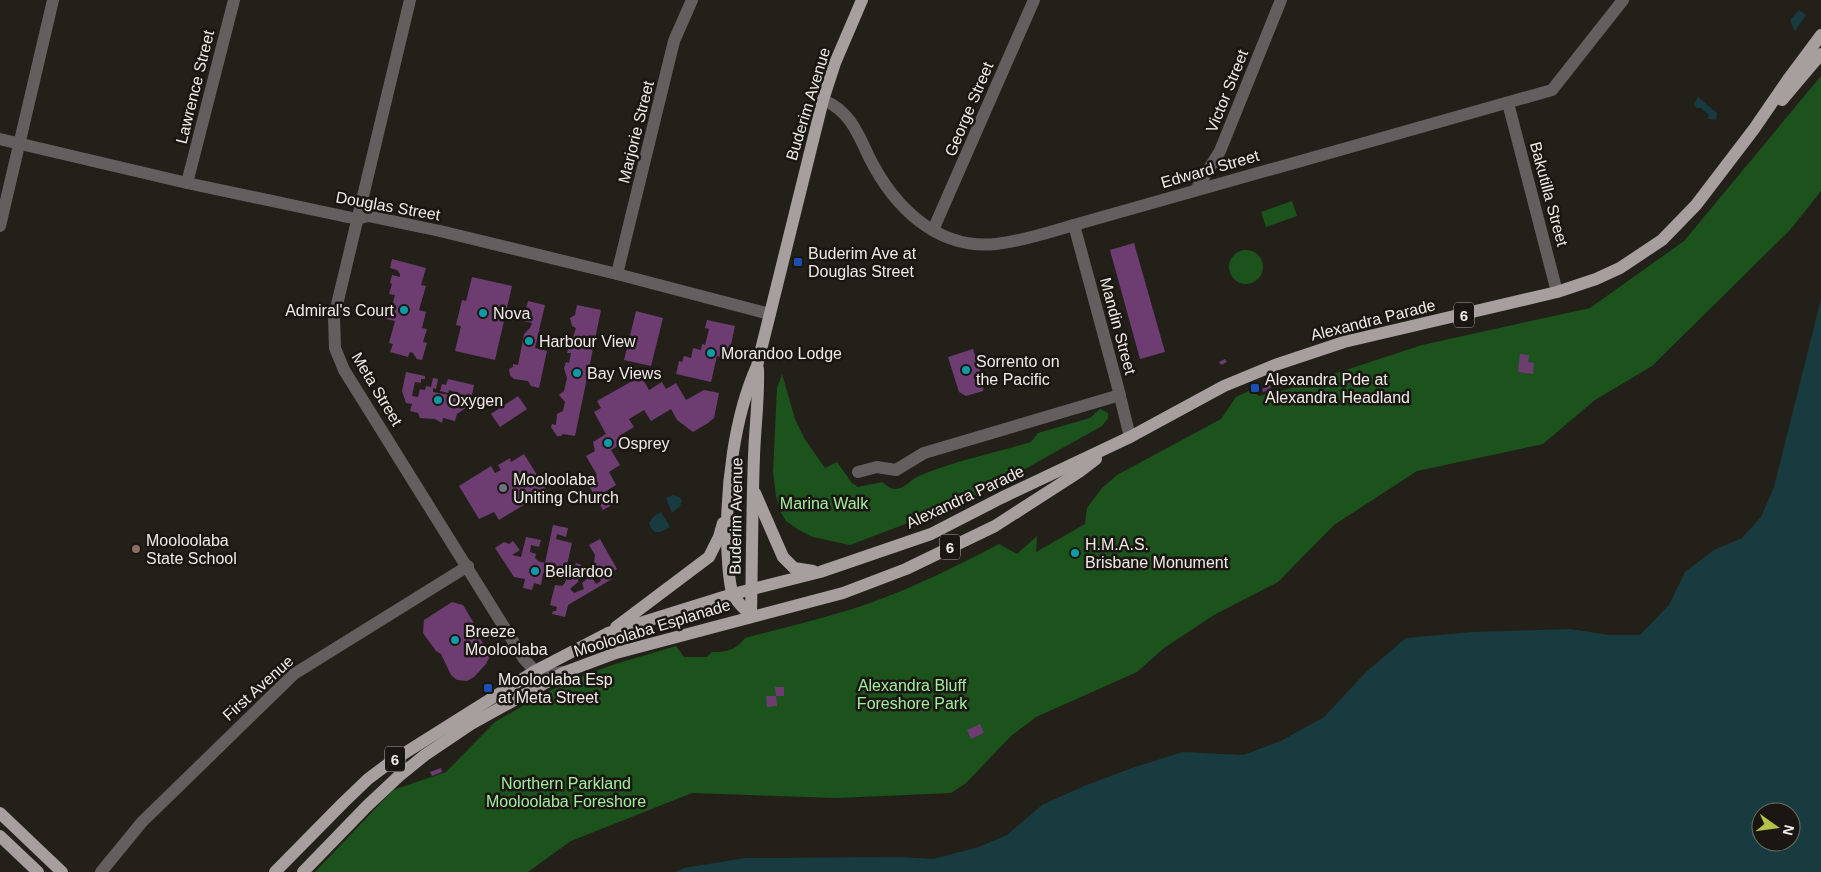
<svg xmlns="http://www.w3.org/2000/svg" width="1821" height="872" viewBox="0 0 1821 872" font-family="Arial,sans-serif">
	<rect width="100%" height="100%" fill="#23201a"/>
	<g fill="#1c521c">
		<path d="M1821,76v115l-31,39 -138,136 -57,34 -52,44 -126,27 -83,54 -56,57 -64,33 -50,33 -27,24 -101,45 -25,19 -45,47 -15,10 -114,5 -145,-5 -121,48 -43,31h-213l78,-82 53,-18 49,-50 50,-29 31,-14 36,-14 64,-19 8,11h23l5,-5c15,0 24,-2 33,-14 42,-11 85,-21 125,-35 45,-16 87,-37 129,-59l18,10 20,-18 -1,16 49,-28 2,-16 15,-20 15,-13 104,-56 15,-22 15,-7 8,6 29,-7 134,-44 168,-37 94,-67z"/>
		<path d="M1292,201l5,15 -31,11 -5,-15z"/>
		<circle cx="1246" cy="267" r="17"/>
		<path d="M782,374l13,45 9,19 21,30 12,-6 15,21 6,4 24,-5c4,3 8,7 13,7 10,0 16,-10 24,-13 35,-15 75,-23 112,-34l7,-9 52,-15 10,-9 8,4v5l-6,8 -131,73 -121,46 -37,-8 -14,-7 -13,-9 -5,-8 -5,-17 -3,-24 4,-84z"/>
	</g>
	<g fill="#183b3f" fill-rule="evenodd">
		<path d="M1799,10l7,5 -11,16 -5,-11z"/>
		<path d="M1698,97l19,16 -1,7 -8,-1 1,-4 -8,-7h-4l-3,-3z"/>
		<path d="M1821,299v573h-1146l9,-4 61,-10 154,-1 34,2 46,-12 28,-12 35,-30 42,-19 51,-19 48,-15 60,3 38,-14 43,-24 42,-45 40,-34 66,-6 98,-3 39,6h31l29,-30 16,-33 29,-22 28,-12 19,-21 13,-30zM1761,812h30v30h-30z"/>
		<path d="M673,495l6,2 3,4 -2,5 -8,7 -6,-15z"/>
		<path d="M661,512l9,15 -9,5h-6l-4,-4 -2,-5 5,-7z"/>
	</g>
	<g fill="#6d3c71">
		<path d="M1134,243l31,109 -25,7 -30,-109z"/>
		<path d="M392,259l34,9 -5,17 5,1 -7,24 7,2 -4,16 5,1 -4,13 4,1 -5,17 -5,-1 -4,-6 -3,-1 -2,5 -18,-5 3,-8 -4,-1 6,-22 -9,-2 2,-10 3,1 4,-15 -6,-1 3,-10 -2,-1 2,-8 8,2v-3l-3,-4 -7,-2z"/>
		<path d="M472,277l40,9 -17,74 -40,-9 6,-25 -5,-1 6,-25 4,1z"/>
		<path d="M528,301l17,4 -10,43 12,3 -8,37 -8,-2 -3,-5 -14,-2 -4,-4 -1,-6 4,-2v-3l5,1 6,-31 6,-6 2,-5 -9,-2z"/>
		<path d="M577,305l24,5 -26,126 -12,-2 -2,2h-4l-6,-9 1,-3 4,1 1,-11 6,-3 2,-9 -6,-7 5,-4 3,-13 -3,-10 2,-6 3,1 2,-10h-4l2,-7 -3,-2 1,-5 3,-2h3l3,-9 -4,-2 -2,-8 5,-3z"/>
		<path d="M636,311l27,7 -12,48 -27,-6z"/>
		<path d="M707,320l28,6 -7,33 -11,-3 -6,26 -35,-8 3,-13 3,1 2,-6 7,2 2,-10 8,2 1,-6 3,1 4,-16 -4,-1z"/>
		<path d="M973,349l11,34 -1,8 -17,5 -7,-4 -11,-35z"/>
		<path d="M1520,354l9,1 -1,7 6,1 -1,11 -15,-2z"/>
		<path d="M1225,359l2,3 -6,3 -2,-3z"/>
		<path d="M406,372l19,4v3h-4v4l-6,-1 -3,14 6,1 2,-8 5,1 1,-4 5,1 2,-9 5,1 -2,10 -3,-1v4l21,4v-4l-5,-2 -1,3 -8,-2 2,-7 4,1 2,-6 26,6 -4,20 -13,9 -2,7 -12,-3 -1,5 -7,-4 -15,-1 -2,-5 -8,-2 2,-7 -6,-1 -4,-12z"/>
		<path d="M641,376l8,14 13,-8 4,7 10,-6 10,17 18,-10 15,3 -5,25 -6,5 -15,9 -16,-12 -6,-11 -20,12 -7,-11 -15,9 5,8 -15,9 4,7 -12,7 9,15 -11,7 7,13 -11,7 7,13 -9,5 -17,-29 11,-6 -11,-19 9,-5 -2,-9 13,-8 -12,-22 7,-4 -4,-7z"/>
		<path d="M1270,385l1,4 -8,3 -1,-3z"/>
		<path d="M518,396l9,13 -27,18 -9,-13z"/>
		<path d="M524,454l23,37 -48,29 -5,-8 -15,7 -20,-33 32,-20 4,7 6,-3 -3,-5 12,-7 1,4z"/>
		<path d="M553,525l15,3 -2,9 -9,-3 -1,5 16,4 -5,22 8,1 1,-3 6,2 -4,17 -8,7 4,4 10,-4 -2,-6 9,-7 5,8 5,-3 -11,-15 4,-3 1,-8 -6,-10 11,-6 17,30 -8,5 3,5 -44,26 -3,12 -13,-3 1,-3h3l1,-4 -7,-2 5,-20 7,1 3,-3 1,-4 5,1 1,-4 -8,-2 2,-6 -5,-1 -2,10 -16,-4 -2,12 -7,-2 -2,7 -9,-2 2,-9 -11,-2 -19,-29 9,-6 5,2 4,-3 7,9 -8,5 9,2 5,-20 15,3 -2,7 -8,-2 -1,7 6,2 -1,4 3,3 7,2z"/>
		<path d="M452,602l11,3 12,20v6l13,20 1,7 -3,6 -12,13 -7,4 -10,-1 -6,-5 -10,-21 -5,-3 -13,-18 1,-13z"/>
		<path d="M945,681l11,5 -4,8 -11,-4z"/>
		<path d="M775,687h9v9h-8l1,10 -10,1 -1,-11h10z"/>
		<path d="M980,724l4,9 -13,6 -4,-9z"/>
		<path d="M441,768l1,4 -10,4 -2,-4z"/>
	</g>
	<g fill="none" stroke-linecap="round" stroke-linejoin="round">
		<g stroke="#635f5f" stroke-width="12">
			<path d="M410,0l-76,317 1,31 9,22 180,289 11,12 9,4 20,-3"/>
			<path d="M823,100c26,10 35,33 46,57 25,50 68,93 127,87 27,-3 53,-12 78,-19l478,-135 71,-90"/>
			<path d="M1508,103l49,189"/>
			<path d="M0,139l187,44 170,36 11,-3 72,15 177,43 153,40"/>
			<path d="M187,183l47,-183"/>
			<path d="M1196,190l24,-39 61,-151"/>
			<path d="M1074,225l43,159 13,53"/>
			<path d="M0,226l53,-226"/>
			<path d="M933,230l101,-230"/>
			<path d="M617,274l57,-233 18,-41"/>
			<path d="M858,472l19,-5 19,3 28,-17 196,-58"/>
			<path d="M101,872l41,-50 152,-148 174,-108"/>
		</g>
		<g stroke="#a79f9e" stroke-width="12">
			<path d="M1782,100l39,-46"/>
			<path d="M755,493l28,64 11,11 19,3"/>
			<path d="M751,616c-5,-6 -16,-15 -19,-24 -4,-15 -4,-33 -5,-49 -1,-56 7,-126 30,-177l66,-266 12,-37 27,-63"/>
			<path d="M751,616c1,-53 1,-107 3,-160 1,-29 5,-58 4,-87"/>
			<path d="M616,627l93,-70 10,-20 4,-14"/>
			<path d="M0,813l62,59"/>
			<path d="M0,836l38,36"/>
			<path d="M275,872l68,-69 25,-24 24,-18 143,-90 73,-38 125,-39 87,-22 111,-38 70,-36 129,-61 94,-51 51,-21 69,-23 213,-50 39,-13 24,-11 42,-28 34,-35 58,-76 35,-51 32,-43"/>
			<path d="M303,872l64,-66 32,-30 26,-21 46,-31 94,-52 51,-19 227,-60 63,-24 89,-43 84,-54 17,-13"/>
		</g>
	</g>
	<g fill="#1a4fb4" stroke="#1a1611" stroke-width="2">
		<rect x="793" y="257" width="10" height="10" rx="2.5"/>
		<rect x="1250" y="383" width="10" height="10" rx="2.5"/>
		<rect x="483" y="683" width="10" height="10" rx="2.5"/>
	</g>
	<g fill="#0f9aa8" stroke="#1a1611" stroke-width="2">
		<circle cx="404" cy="310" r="5"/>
		<circle cx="483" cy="313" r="5"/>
		<circle cx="529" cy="341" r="5"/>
		<circle cx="711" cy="353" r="5"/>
		<circle cx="966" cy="370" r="5"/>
		<circle cx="577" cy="373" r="5"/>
		<circle cx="438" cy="400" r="5"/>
		<circle cx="608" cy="443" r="5"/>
		<circle cx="1075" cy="553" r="5"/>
		<circle cx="535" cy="571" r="5"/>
		<circle cx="455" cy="640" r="5"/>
	</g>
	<circle fill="#6b7280" stroke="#1a1611" stroke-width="2" cx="503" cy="488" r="5"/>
	<circle fill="#8d6e63" stroke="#1a1611" stroke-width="2" cx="136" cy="549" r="5"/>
	<g text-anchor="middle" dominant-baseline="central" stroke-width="5" stroke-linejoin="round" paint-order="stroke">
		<g fill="#1a1611" stroke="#afaca8" stroke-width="1">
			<rect x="1454" y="302.5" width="20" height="25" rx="4"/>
			<rect x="940" y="534.5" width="20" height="25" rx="4"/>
			<rect x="385" y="746.5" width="20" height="25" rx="4"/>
		</g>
		<g font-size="15" font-weight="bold" fill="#efece8">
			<text x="1464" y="315">6</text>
			<text x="950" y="547">6</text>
			<text x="395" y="759">6</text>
		</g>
		<g font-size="16" fill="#efece8" stroke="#1a1611">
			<text transform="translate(195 87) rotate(-76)">Lawrence Street</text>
			<text transform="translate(1227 91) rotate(-68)">Victor Street</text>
			<text transform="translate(808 104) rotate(-73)">Buderim Avenue</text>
			<text transform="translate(969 109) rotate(-67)">George Street</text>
			<text transform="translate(636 132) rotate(-76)">Marjorie Street</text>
			<text transform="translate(1210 169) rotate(-16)">Edward Street</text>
			<text transform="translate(1549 194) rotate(75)">Bakutilla Street</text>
			<text transform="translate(388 206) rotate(10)">Douglas Street</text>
			<text transform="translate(1373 320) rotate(-14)">Alexandra Parade</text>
			<text transform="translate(1118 326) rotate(75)">Mandin Street</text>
			<text transform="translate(377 389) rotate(59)">Meta Street</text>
			<text transform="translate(965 497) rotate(-25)">Alexandra Parade</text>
			<text transform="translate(736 516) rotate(-89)">Buderim Avenue</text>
			<text transform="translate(652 628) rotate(-17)">Mooloolaba Esplanade</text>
			<text transform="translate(258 688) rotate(-42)">First Avenue</text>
		</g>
		<g font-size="16" fill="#efece8" stroke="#1a1611" text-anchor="start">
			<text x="808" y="253">Buderim Ave at<tspan x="808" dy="18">Douglas Street</tspan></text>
			<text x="394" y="310" text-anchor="end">Admiral's Court</text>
			<text x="493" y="313">Nova</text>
			<text x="539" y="341">Harbour View</text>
			<text x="721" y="353">Morandoo Lodge</text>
			<text x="976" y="361">Sorrento on<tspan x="976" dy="18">the Pacific</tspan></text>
			<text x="587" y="373">Bay Views</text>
			<text x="1265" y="379">Alexandra Pde at<tspan x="1265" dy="18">Alexandra Headland</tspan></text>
			<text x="448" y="400">Oxygen</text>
			<text x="618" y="443">Osprey</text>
			<text x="513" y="479">Mooloolaba<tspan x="513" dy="18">Uniting Church</tspan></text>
			<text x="146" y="540">Mooloolaba<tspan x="146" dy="18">State School</tspan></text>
			<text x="1085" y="544">H.M.A.S.<tspan x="1085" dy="18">Brisbane Monument</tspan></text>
			<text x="545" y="571">Bellardoo</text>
			<text x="465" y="631">Breeze<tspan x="465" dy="18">Mooloolaba</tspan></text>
			<text x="498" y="679">Mooloolaba Esp<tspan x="498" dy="18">at Meta Street</tspan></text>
		</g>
		<g font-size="16" fill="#a2ee9f" stroke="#1a1611">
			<text x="824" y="503">Marina Walk</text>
			<text x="912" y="685">Alexandra Bluff<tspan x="912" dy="18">Foreshore Park</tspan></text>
			<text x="566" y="783">Northern Parkland<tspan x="566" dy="18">Mooloolaba Foreshore</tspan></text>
		</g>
	</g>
	<g transform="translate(1776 827) rotate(104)"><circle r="24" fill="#1a1611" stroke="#6f6c67"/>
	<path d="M0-4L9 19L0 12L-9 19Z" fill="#b3c24b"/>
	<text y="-8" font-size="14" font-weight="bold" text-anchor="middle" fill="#efece8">N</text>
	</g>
</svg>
